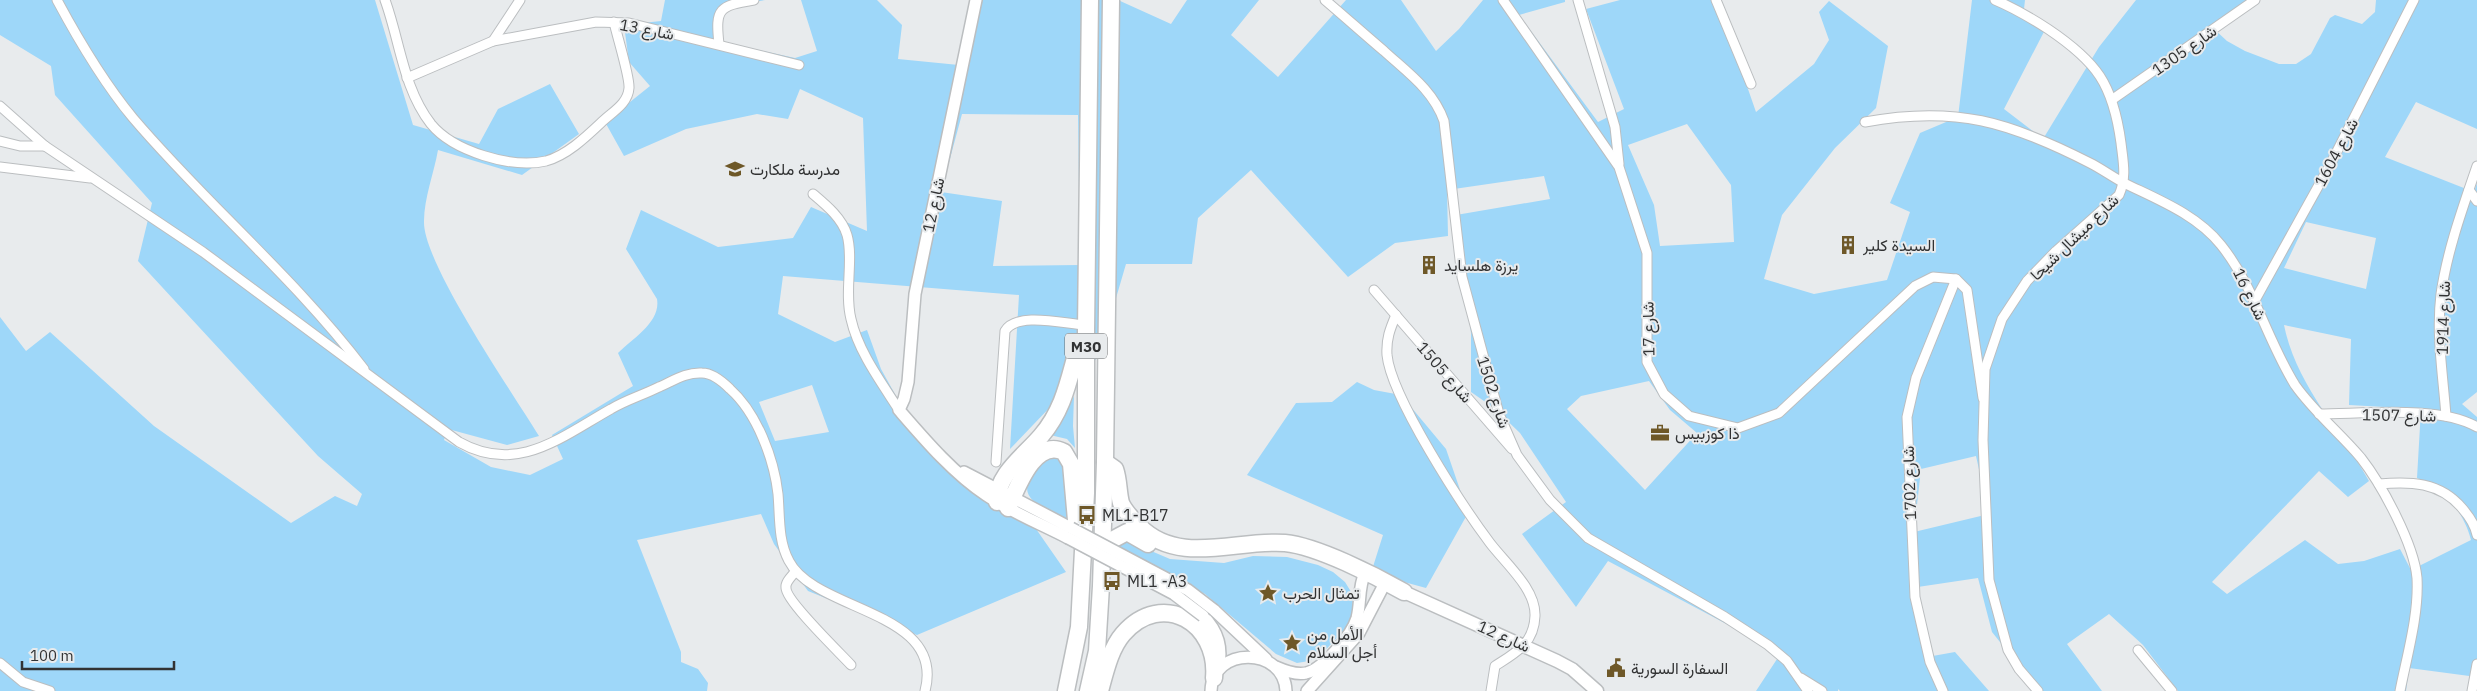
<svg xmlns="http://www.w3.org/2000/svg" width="2477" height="691" viewBox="0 0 2477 691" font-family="'IBM Plex Sans',Vazirmatn,sans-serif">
	<rect width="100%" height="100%" fill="#e8ebed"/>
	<g fill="#9ed7f9" fill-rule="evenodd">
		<path d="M0,0h375l38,125 66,19 19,-35 52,-25 29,50 -57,41 -84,-25c-4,23 -14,48 -14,71 -2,41 90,174 115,215l-32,9 -59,-16 -4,11 47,27 39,8 33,-16 -11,-24 81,-49 -15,-33c15,-15 43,-31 39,-54l-31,-50 15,-39 77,37 75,-9 18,-31 56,24 -4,-113 -63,-29 -12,30 -31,-5 -71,15 -62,27 -19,-34 45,-36 -21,-24 -5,-37 37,-4 4,-21h100l-48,8 1,33 77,17 22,-7 -16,-51h76l25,25 -4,34 71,7 7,-66h142l53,24 16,-24h72l-28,35 47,42 68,-77h55l35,51 23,-22 24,-29h82v2l-46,13 79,107 26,-13 -38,-100 34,-9h97l39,112 58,-48 15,-24 -10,-28 10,-11 59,45 -12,62 -41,40 -53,67 -18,64 50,15 73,-14 23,-68 -20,-9 30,-70 38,-16 14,-117h53l-1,9 24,15 -44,85 39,30 56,-92 37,-47h121l-44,28 14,13 18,10 34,13h17l15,-10 19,-36 5,-3 27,9 13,-12 1,-12h101v129l-61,-27 -31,55 89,35 3,-9v209l-15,12 15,13v260l-68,-9 -3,23h-228l-35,-46 -34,-31 -42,30 35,47h-63l-47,-59 -14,-54 -67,10 16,69 28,-5 34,39h-149l-2,-2v2h-82l25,-38 -173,-92 -32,46 -54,-73 44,-32 -46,-69 -26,-25 -23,-16v-59l-15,-118 94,-16 -6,-23 -97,14 1,46 -53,7 -47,34 -97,-107 -53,48 -6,46h-66l-27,92 -89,93 9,-154 -236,-19 -5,38 57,28 32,-12 14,39 20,36 52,58 81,63 32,46 -149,63 -109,-44 -34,-47 -13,-30 -124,26 44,112v10l17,7 10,14 -1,8h-707v-374l26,34 24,-19 104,94 137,97 44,-27 22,10 5,-12 -44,-38 -180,-195 14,-58 -97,-108 -4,-29 -51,-31zM962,114l116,1 2,150 -87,1 9,-65 -61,-9zM1687,124l44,61 3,57 -74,4 -6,-41 -26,-60zM2306,222l70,16 -10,51 -82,-21zM2284,325l67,14 -2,66 72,4 -4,69c27,11 47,34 54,62l-60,30 -11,-21 -36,12 -26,3 -33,-24 -78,54 -15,-12 107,-111 29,26 21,-16c-29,-52 -73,-96 -85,-156zM1649,381l21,29 27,23 -52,57 -78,-81 14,-13zM812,385l17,47 -54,9 -16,-39zM1976,456l13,58 -75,18 7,-63z"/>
		<path d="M1357,382l17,8 27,5 45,54 22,64 -42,75 -55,-15 12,-38 -136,-60 49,-72 36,-1z"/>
		<path d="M1074,396l-1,30 2,22 -8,-9 -17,-4 10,-10z"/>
		<path d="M1056,455l9,10 3,55c-21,-12 -57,-20 -33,-49 7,-8 11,-13 21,-16z"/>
		<path d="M1123,539l47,20 54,4 29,-7 34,1 31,8 15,7 12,10 8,13 -1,24 -7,10 -26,28 -10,4 -12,2 -21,-9 -71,-60 -90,-49z"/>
	</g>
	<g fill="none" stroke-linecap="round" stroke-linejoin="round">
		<g stroke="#bbbec0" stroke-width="11">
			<g id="minor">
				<path d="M57,0c22,41 47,83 76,118 74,87 162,160 231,251"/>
				<path d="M385,0c15,41 18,88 46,124 22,27 80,45 115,37 22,-6 42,-26 58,-41 10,-9 24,-17 25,-32 1,-11 -12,-52 -15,-66"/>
				<path d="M1325,0c20,17 39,34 59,51 24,22 49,39 60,70l18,156 37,137 18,41 33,45 38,38 137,79 43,28 19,16 21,30"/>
				<path d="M1503,0l116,167 28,86v109l17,32 25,22 49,12 41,-15 136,-127 18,-9 23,2 11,11 16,108"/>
				<path d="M1578,0l37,127 4,37"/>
				<path d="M1716,0l35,84"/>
				<path d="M1995,0c19,8 36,18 53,29 49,33 65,55 73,114 2,18 6,34 -2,52l-63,56 -29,30 -25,38 -17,50 -2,71 6,140 19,70 11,19 19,22"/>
				<path d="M493,41l27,-41"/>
				<path d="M719,44c-4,-36 0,-38 35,-44"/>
				<path d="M407,78l86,-37 103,-19 33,1 170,42"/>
				<path d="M2113,99l142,-99"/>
				<path d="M0,106l45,40 158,106 256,190c58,33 102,-5 152,-33 15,-9 32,-14 48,-22 14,-6 27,-15 43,-14 11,0 21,9 28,16 27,24 44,70 48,105 2,23 0,47 11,67 26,51 157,49 136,130"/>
				<path d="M1865,122c90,-17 145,0 225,41 12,6 24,15 36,21 33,16 71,31 95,61 33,41 46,95 74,140 19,27 45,48 66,73 21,27 53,86 56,120 2,37 -10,77 -17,113"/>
				<path d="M0,141l20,5h25"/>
				<path d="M0,167l90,11"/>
				<path d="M2469,190l8,11"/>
				<path d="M813,194c13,11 29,24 34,41 7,24 -3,57 4,84 7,32 30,63 48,91"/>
				<path d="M1374,290l138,159"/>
				<path d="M2254,302l76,-137 84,-165"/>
				<path d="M1396,315c-6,14 -10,24 -9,40 4,42 76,152 103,188 16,21 46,46 45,73 -1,28 -20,37 -40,50l-4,25"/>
				<path d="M2319,414c43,0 121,-9 158,13"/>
				<path d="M2446,416c-3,-41 -10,-82 -5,-122 6,-43 22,-87 36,-128"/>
				<path d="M996,462l9,-131c12,-20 60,-7 81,-6"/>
				<path d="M2379,484c31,-3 61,-2 83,24 7,8 13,16 15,27"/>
				<path d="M795,572c-3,4 -10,10 -9,16 0,13 54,65 65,77"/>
				<path d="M2138,650l34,41"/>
				<path d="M0,663l23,19 27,9"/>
				<path d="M1801,678l21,13"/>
				<path d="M1943,691l-13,-29 -15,-65 -8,-180 9,-39 40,-99"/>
				<path d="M2472,691l5,-27"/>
			</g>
		</g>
		<g stroke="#bbbec0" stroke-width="14">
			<g id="tertiary">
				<path d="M976,0l-61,294 -7,88 -4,17 -5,11c26,30 54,63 87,85 25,17 55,29 82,43"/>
				<path d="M964,472l107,56"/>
				<path d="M1214,610l52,49"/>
				<path d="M1203,616c15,15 20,33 15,53"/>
				<path d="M1276,667c9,4 20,8 30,6 17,-4 46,-38 51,-55 4,-15 1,-31 8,-45"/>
				<path d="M1211,691c1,-45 73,-45 75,0"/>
				<path d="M1307,691l52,-58 27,-52"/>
			</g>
		</g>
		<g stroke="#bbbec0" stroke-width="15">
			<path id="secondary" d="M1404,592l153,69 15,8 25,22"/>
		</g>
		<g stroke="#bbbec0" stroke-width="19">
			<g id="motorway">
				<path d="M1105,462l10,7c4,11 3,23 6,34 4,9 12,17 19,24 39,39 97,12 145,16 32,3 91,33 119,49"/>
				<path d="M997,502c-1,-27 28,-47 44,-66 24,-28 28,-59 38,-92"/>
				<path d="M1008,508c9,-20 27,-71 56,-56l7,12 5,56"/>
				<path d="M1102,552l10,-12 15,-8 21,12"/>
				<path d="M1066,691l13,-64 7,-134v-163l4,-330"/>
				<path d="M1088,691l9,-40 4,-65 4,-124 6,-462"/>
				<path d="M1100,691c5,-18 10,-42 23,-57 39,-45 96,-11 91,44"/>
			</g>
		</g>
		<use href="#minor" stroke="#fff" stroke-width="9"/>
		<use href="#tertiary" stroke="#fff" stroke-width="11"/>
		<use href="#secondary" stroke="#fff" stroke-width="12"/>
		<use href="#motorway" stroke="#fff" stroke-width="16"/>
		<g stroke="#bbbec0" stroke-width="14" stroke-linecap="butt">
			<g id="tertiary-bridge">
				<path d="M1071,528l117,62 26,20"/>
				<path d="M1068,538l106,56 29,22"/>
			</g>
		</g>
		<use href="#tertiary-bridge" stroke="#fff" stroke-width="11"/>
	</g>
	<defs>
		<g id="school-bare" transform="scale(1.5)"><path d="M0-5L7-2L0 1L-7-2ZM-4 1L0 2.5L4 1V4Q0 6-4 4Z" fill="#6e5828" stroke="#e8ebed" stroke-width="2.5" paint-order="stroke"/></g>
		<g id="building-bare" transform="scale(1.5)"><path d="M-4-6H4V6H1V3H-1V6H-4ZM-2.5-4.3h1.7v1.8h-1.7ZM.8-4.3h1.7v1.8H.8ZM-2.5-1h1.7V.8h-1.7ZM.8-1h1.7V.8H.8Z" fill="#6e5828" stroke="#e8ebed" stroke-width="2.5" paint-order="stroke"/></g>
		<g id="office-bare" transform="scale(1.5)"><path d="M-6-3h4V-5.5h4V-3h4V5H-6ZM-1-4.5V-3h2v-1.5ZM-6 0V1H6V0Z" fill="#6e5828" stroke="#e8ebed" stroke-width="2.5" paint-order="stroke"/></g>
		<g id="bus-bare" transform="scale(1.5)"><path d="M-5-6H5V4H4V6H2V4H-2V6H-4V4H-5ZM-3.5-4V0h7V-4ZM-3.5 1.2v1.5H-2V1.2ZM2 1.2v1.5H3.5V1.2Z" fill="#6e5828" stroke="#e8ebed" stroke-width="2.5" paint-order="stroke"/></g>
		<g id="sight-bare" transform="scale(1.5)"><path d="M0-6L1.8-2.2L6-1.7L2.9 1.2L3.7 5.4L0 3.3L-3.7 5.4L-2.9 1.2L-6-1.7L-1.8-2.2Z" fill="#6e5828" stroke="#e8ebed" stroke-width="2.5" paint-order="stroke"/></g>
		<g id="civic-bare" transform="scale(1.5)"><path d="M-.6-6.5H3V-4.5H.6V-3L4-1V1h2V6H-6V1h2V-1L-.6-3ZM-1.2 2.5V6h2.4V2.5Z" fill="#6e5828" stroke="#e8ebed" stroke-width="2.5" paint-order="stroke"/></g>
	</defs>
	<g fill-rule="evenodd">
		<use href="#school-bare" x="735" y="169"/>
		<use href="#building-bare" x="1848" y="245"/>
		<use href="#building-bare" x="1429" y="265"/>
		<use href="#office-bare" x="1660" y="433"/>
		<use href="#bus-bare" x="1087" y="515"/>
		<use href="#bus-bare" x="1112" y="581"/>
		<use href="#sight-bare" x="1268" y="593"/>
		<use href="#sight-bare" x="1292" y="643"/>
		<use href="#civic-bare" x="1616" y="668"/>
	</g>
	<g text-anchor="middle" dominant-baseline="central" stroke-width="4" stroke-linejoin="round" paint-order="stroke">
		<rect fill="#e8ebed" stroke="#696a6c" stroke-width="1" x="1065" y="333.5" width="42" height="25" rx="4"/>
		<g font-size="15" font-weight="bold" fill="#323334">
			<text x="1086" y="346">M30</text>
		</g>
		<g font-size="16" fill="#323334" stroke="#e8ebed">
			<text transform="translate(647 29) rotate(11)">شارع 13</text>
			<text transform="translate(2184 50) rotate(-35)">شارع 1305</text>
			<text transform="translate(2336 152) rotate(-62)">شارع 1604</text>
			<text transform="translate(933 205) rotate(-78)">شارع 12</text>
			<text transform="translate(2074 237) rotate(-44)">شارع ميشال شيحا</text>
			<text transform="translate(2250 294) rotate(64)">شارع 16</text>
			<text transform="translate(2443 318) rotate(-88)">شارع 1914</text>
			<text transform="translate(1648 329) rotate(-91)">شارع 17</text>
			<text transform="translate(1445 372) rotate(49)">شارع 1505</text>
			<text transform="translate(1494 392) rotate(72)">شارع 1502</text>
			<text transform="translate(2399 415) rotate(1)">شارع 1507</text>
			<text transform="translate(1909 483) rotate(-92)">شارع 1702</text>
			<text transform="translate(1504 636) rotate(24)">شارع 12</text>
		</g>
		<g font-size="16" fill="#323334" stroke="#e8ebed" text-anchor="start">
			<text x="750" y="169">مدرسة ملكارت</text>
			<text x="1863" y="245">السيدة كلير</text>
			<text x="1444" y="265">يرزة هلسايد</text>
			<text x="1675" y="433">ذا كوزبيس</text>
			<text x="1102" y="515">ML1-B17</text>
			<text x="1127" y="581">ML1 -A3</text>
			<text x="1283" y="593">تمثال الحرب</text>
			<text x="1307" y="634">الأمل من<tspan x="1307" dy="18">أجل السلام</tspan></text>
			<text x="1631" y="668">السفارة السورية</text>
		</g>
	</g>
	<path d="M22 661v8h152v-8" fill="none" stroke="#323334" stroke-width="2.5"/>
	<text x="30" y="661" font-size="15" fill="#323334" stroke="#e8ebed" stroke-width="4" paint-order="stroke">100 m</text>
</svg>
